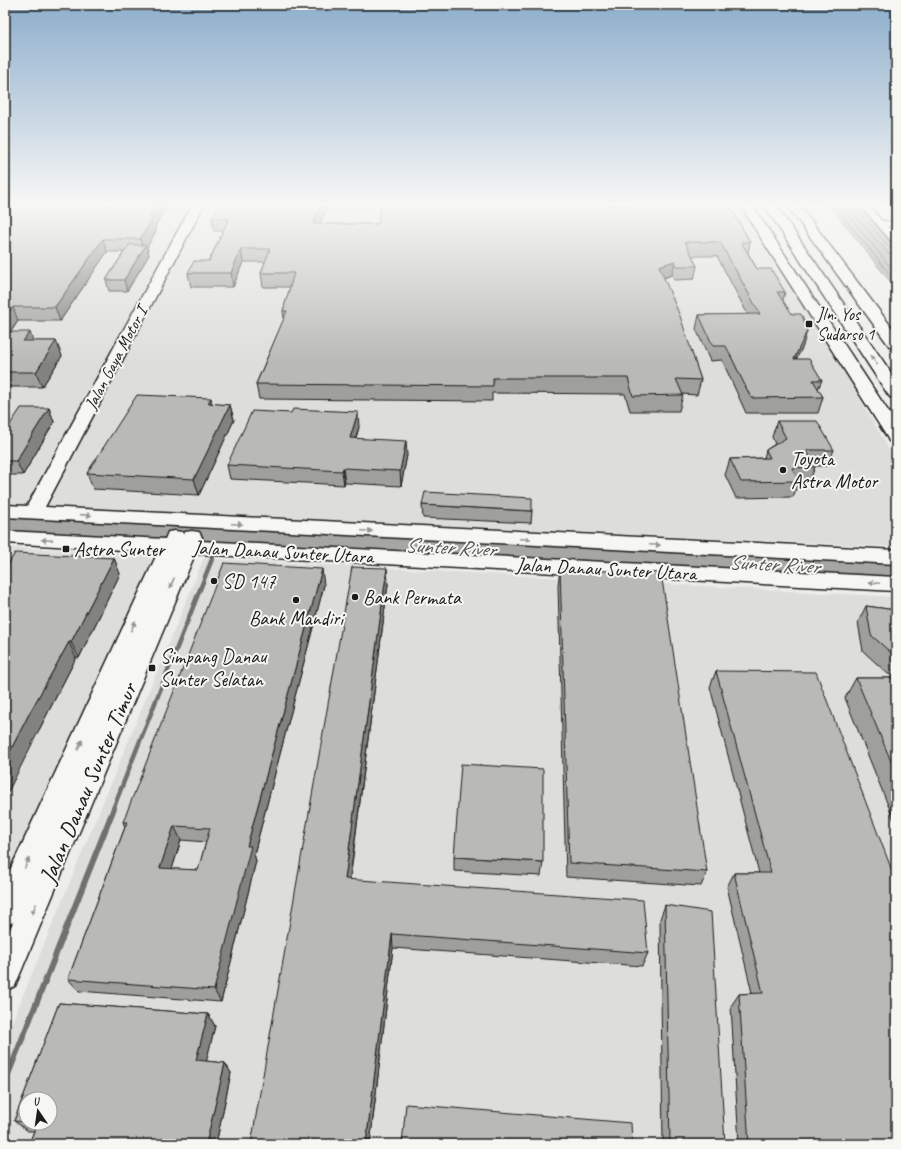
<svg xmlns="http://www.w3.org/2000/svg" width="901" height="1149" viewBox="0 0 901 1149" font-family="Caveat,sans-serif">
	<rect width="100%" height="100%" fill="#edede9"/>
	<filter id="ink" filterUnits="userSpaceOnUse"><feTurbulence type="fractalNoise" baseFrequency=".025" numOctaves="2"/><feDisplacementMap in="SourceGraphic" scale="8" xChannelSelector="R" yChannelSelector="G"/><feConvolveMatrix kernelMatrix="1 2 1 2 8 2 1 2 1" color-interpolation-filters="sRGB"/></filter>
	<g filter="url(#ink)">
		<g fill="#ddddda" fill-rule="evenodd">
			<path d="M5,205h741l42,66 108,191v85l-891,-42z"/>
			<path d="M5,547l141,7 6,6 -147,322z"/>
			<path d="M204,558l692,39v547h-891v-105zM26,1099h24v24h-24z"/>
		</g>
		<path fill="#a6a6a3" stroke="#6f6f6d" d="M829,205h29l38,44v40z"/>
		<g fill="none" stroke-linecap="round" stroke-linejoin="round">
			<g stroke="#535352" stroke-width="1">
				<path d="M834,205l62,77"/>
				<path d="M840,205l56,69"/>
				<path d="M850,205l2,7 36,41 8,3"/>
				<path d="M856,205v4l35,40 5,2"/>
			</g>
			<path stroke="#6f6f6d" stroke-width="3.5" d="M216,550l6,-15"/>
			<path stroke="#6f6f6d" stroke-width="4.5" d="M113,809l103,-260"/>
			<path stroke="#6f6f6d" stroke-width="6" d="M5,1082l109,-274"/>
			<path fill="#a6a6a3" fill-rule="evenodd" d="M5,517l891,46v16l-891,-48z"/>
			<g stroke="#1c1c1c" stroke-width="3">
				<path id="street" d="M860,205h8l14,16 14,1v4h-9l9,10v8l-3,-1z"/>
			</g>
			<g stroke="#1c1c1c" stroke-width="3">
				<g id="secondary">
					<path d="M192,205h12l-159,302 851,43v14l-891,-47v-12l22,1z"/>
					<path d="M5,531l160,8 3,-7 7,-1 7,1 2,3 1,-3 7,-1 7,1 3,5 -2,4 696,36v14l-701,-37 -180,432 -10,5v-49l8,-20 -8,4v-45l153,-329 -153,-9z"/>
				</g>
			</g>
			<g stroke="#1c1c1c" stroke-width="3">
				<g id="highway">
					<path d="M740,205h12l144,218v20l-7,-2 -2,-4z"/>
					<path d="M764,205h12l120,175v18l-6,-1 -3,-4z"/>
					<path d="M787,205h12l97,128v16l-6,-2z"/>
				</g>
			</g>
			<use href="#street" fill="#f6f6f2" fill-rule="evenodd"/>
			<use href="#secondary" fill="#f6f6f2" fill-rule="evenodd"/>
			<use href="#highway" fill="#f6f6f2" fill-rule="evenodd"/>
		</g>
		<g fill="#9f9f9d" stroke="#1c1c1c" fill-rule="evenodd">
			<path d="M5,205h167l-1,1h-4l-12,20 1,5 -9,16 2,8 -22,36h-18l-3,-11 18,-28h-17l-47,69h-42l-7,11 22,9h23l6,15 -20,31h-35l-2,3z"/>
			<path d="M328,205l-8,19h58l3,-19h349v1l20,36 -2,11 9,16 28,23 -2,8 20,46 -7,13 26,21 -4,9 5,8 -5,16h-72l-24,-53 -12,1 -14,-32 3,-14h49l-31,-59h-25l5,10 -3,13 -20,1 -2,-5 -8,3 37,102 -4,15 -15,-1 1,1 -4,16h-49l-5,-17 -133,-1v8l-233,-2 -3,-15 28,-65 -1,-8 7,-24h-27l-2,-14 4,-11h-22l-10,25h-42l-3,-14 21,-12 14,-30h-9l-2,-13z"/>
			<path d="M890,205h6v15l-4,-2 2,-4z"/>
			<path d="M212,404l18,1 4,15 -35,75 -106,-6 -6,-16z"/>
			<path d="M49,408l5,14 -31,53h-18v-43z"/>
			<path d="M777,421l57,29 -7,16h-12v1l-6,16 -11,1 -5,13 -57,1 -11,-23 5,-16 34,-1 2,-8 9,-6 -3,-7z"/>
			<path d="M359,427l-3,11 51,17 -6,31 -56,-3 -1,2 -114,-6 -3,-14z"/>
			<path d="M422,505l110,6 -1,12 -108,-5z"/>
			<path d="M114,558l6,16 -41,84h-3l-37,72 -34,-160z"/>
			<path d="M560,569l147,303 -6,14 -135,-9 -8,-292z"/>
			<path d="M388,584l-38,296 298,73 -6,13 -249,-18 -23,196h-119z"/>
			<path d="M324,585l-70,269 2,7 -35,141 -142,-11 -11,-12 57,-152 -2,-5zM181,840l25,2 -8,28 -26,-1z"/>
			<path d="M866,606l30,4v65l-8,-1 -25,-23 -5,-29z"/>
			<path d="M716,671l180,473h-157l-8,-138 8,-12 13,-1 -25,-106 7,-14h25l-49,-186z"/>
			<path d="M856,678h40v147l-51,-127z"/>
			<path d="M454,857l89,5 -2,14 -87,-5z"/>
			<path d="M665,905l60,239h-62l-3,-225z"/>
			<path d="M59,1003l149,11 7,12 -9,35 19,2 6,10 -15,71h-187l5,-13h-6l-14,-10zM26,1099h24v24h-24z"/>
		</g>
		<g fill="#82827f" stroke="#1c1c1c">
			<path d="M157,205h10v1l-12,20 1,5 -9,16 2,8 -22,36 -3,-11 19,-30 -3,-11 8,-21z"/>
			<path d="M321,205h7l-13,32 -2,-13z"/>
			<path d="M103,239l4,13 -47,69 -5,-14z"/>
			<path d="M241,249l2,13 -10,25 -2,-14z"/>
			<path d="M675,261l-3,14 -16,5 3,-14z"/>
			<path d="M13,307l5,14 -13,18v-22z"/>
			<path d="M807,331l-4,15 -14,28 5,-15z"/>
			<path d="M30,332l5,14 -12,-5z"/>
			<path d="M56,341l6,15 -20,31 -6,-15z"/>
			<path d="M5,381l2,6 -2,3z"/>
			<path d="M211,398l3,16 -6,-11z"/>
			<path d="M230,405l4,15 -35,75 -5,-16z"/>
			<path d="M49,408l5,14 -31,53 -7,-14z"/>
			<path d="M358,412l1,15 -7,25 -2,-14z"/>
			<path d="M406,441l1,14 -6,31 -1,-15z"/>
			<path d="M343,468l2,15 -1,2 -2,-14z"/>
			<path d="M114,558l6,16 -41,84 -8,-16z"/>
			<path d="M387,568l1,16 -40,309 -3,-14z"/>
			<path d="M322,569l2,16 -70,269 2,7 -35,141 -7,-12 33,-144z"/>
			<path d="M69,642l7,16 -37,72 -34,68v-37l24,-47z"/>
			<path d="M174,826l7,14 -13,42 -8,-14z"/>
			<path d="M392,934l1,14 -23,196h-4z"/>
			<path d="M208,1014l7,12 -11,45 -8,-11z"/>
			<path d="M225,1063l6,10 -15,71h-10z"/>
		</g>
		<g fill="#b9b9b6" stroke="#1c1c1c" fill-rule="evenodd">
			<path d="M5,205h152l-9,13h5l-13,21h-37l-48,68h-42l-8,10z"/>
			<path d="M218,205h103l-8,19h65l3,-19h348l21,37h-9l16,27h14l14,23h-8l15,22h9l2,4 4,13 -13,28h15l13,21h-9l10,17 -72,1 -25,-52h-13l-14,-31 61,-1 -40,-72h-35l12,24h-20l-2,-5 -16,5 21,50 21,64 -25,-1 7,16 -50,1 -5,-18h-135v8l-237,-2 31,-73h-4l11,-38h-33l9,-24h-29l-10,24h-43l6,-12h15l20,-43h-17z"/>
			<path d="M894,205h2v5z"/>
			<path d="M129,245h17l-22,35h-18z"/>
			<path d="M5,332h25l-7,9h33l-20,31h-31z"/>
			<path d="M137,395l74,3 -3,5 22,2 -36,74 -107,-6z"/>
			<path d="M21,408h28l-33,53h-11v-29z"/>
			<path d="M293,409l65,3 -8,26 56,3 -6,30 -57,-3 -1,3 -115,-6 25,-54 39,2z"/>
			<path d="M777,421h40l17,29h-27l8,17 -23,1 7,13 -58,1 -11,-23 40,-1 -4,-8 20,-12z"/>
			<path d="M425,492l107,6v13l-110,-6z"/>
			<path d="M15,553l99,5 -43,84h-2l-40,72 -24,47v-191z"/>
			<path d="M224,563l98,6 -75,277h4l-37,144 -146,-11 59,-157h-4zM174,826l36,2 -12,42 -38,-2z"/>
			<path d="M352,567l35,1 -42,311 298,21 5,53 -256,-19 -26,210h-115z"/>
			<path d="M560,569l101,4 46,299 -138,-9z"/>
			<path d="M866,606l30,4v47l-25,-22z"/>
			<path d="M716,671l100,1 80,209v263h-147l-10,-150 24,-1 -29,-120h37z"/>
			<path d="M856,678h40v95z"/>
			<path d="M461,764l82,5v93l-89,-5z"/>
			<path d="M665,905l46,7 14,232h-55z"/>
			<path d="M59,1003l149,11 -12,46 29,3 -19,81h-177l8,-21h-4h17v-24h-24v23l-12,-1z"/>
			<path d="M406,1104l225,19 1,21h-230z"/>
		</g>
		<defs><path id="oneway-solid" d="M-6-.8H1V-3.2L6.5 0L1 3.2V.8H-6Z"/></defs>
		<g fill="#949492">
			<use href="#oneway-solid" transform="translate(874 360) rotate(-124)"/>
			<use href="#oneway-solid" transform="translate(86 515) rotate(4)"/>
			<use href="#oneway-solid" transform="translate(237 524) rotate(3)"/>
			<use href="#oneway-solid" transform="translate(367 531) rotate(3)"/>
			<use href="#oneway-solid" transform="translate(525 539) rotate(3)"/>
			<use href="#oneway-solid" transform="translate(47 540) rotate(-177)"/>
			<use href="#oneway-solid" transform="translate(655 545) rotate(3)"/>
			<use href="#oneway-solid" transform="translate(172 583) rotate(113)"/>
			<use href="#oneway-solid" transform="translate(874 583) rotate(-177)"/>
			<use href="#oneway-solid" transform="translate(133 626) rotate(-65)"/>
			<use href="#oneway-solid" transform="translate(80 745) rotate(-66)"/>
			<use href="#oneway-solid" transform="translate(27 863) rotate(-66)"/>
			<use href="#oneway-solid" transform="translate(34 909) rotate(113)"/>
		</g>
	</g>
	<linearGradient id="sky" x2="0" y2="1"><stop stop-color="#8daecc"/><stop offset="0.56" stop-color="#f7f7f5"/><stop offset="1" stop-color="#f7f7f5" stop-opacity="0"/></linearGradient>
	<rect width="901" height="365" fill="url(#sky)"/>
	<g fill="#1c1c1c" stroke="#f6f6f2" stroke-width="1.5">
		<rect x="805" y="320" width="8" height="8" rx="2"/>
		<circle cx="783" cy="470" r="4"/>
		<rect x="62" y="545" width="8" height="8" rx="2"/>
		<circle cx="214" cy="581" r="4"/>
		<circle cx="355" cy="597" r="4"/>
		<circle cx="296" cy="600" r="4"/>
		<rect x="148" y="664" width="8" height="8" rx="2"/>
	</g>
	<g text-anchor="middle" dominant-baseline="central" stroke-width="4" stroke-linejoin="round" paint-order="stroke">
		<g font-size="17" fill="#1c1c1c" stroke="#f6f6f2" text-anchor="start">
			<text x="817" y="314">Jln. Yos<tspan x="817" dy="20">Sudarso 1</tspan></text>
		</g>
		<g font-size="17" fill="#1c1c1c" stroke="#f6f6f2">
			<text transform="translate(116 358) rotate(-62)">Jalan Gaya Motor I</text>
		</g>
		<g font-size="20" fill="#1c1c1c" stroke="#f6f6f2" text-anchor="start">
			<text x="791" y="458">Toyota<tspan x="791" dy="23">Astra Motor</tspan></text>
			<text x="74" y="549">Astra Sunter</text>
			<text x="222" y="581">SD 147</text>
			<text x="363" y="597">Bank Permata</text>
			<text x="296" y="618" text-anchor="middle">Bank Mandiri</text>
			<text x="160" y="656">Simpang Danau<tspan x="160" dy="23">Sunter Selatan</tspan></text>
		</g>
		<g font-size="20" fill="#1c1c1c" stroke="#f6f6f2">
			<text transform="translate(283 552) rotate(3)">Jalan Danau Sunter Utara</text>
			<text transform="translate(606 569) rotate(3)">Jalan Danau Sunter Utara</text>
		</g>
		<g font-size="21" font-style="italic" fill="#535352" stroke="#f6f6f2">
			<text transform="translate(450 547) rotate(3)">Sunter River</text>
			<text transform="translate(774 564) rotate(3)">Sunter River</text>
		</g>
		<g font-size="24" fill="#1c1c1c" stroke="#f6f6f2">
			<text transform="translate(88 783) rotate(-67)">Jalan Danau Sunter Timur</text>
		</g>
	</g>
	<rect width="901" height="1149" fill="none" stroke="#f6f6f2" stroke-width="20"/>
	<rect x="10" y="10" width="881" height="1129" fill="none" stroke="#1c1c1c" stroke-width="1.5" filter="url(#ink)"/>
	<g transform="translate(38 1111) rotate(347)"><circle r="19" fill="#f6f6f2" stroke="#9f9f9c"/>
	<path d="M0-3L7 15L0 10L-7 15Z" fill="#1c1c1c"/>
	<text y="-6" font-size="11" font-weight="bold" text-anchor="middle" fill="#1c1c1c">U</text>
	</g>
</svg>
